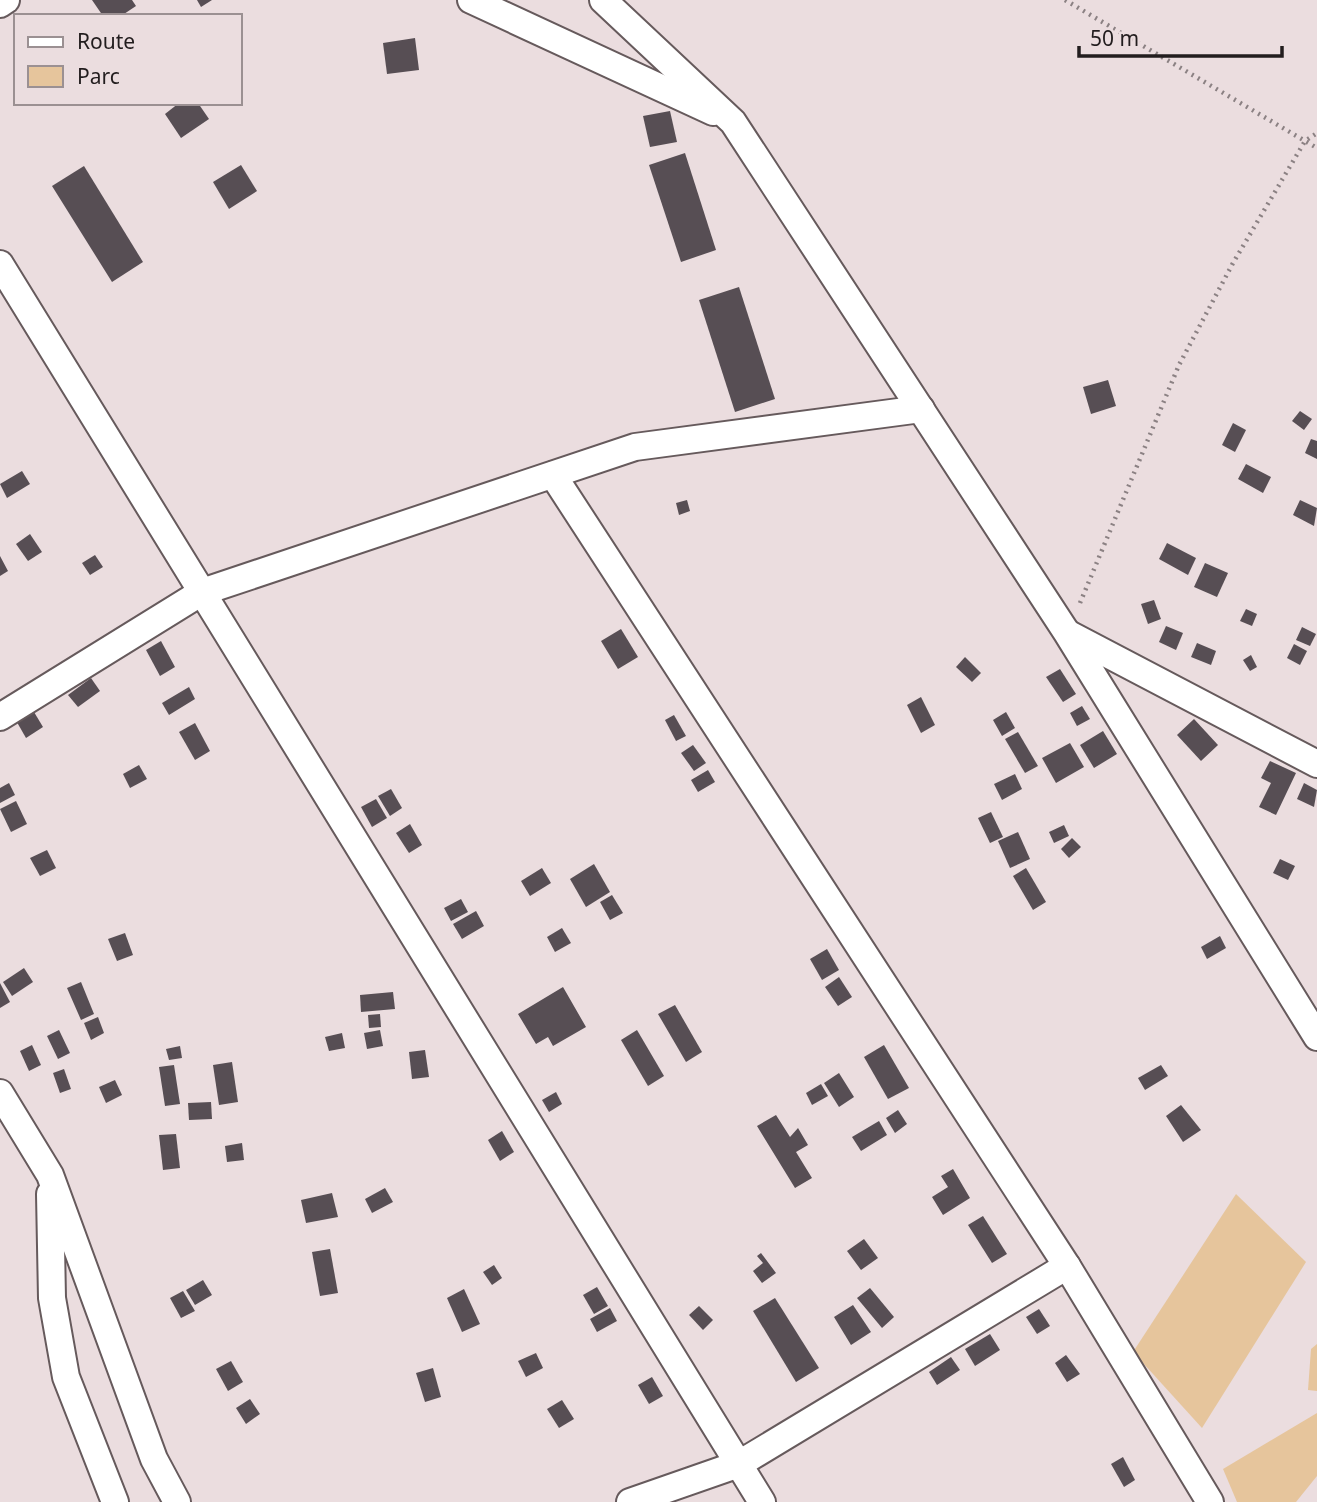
<svg xmlns="http://www.w3.org/2000/svg" width="1317" height="1502" viewBox="0 0 1317 1502" font-family="'Noto Sans',sans-serif">
	<rect width="100%" height="100%" fill="#ebdddf"/>
	<g fill="#e6c59c">
		<path d="M1236,1194l70,68 -104,166 -69,-76z"/>
		<path d="M1317,1344v47l-9,-1 3,-41z"/>
		<path d="M1317,1413v63l-21,26h-59l-14,-33z"/>
	</g>
	<g fill="#574e54">
		<path d="M92,0h40l4,6 -15,10h-18z"/>
		<path d="M197,0h15l-11,7z"/>
		<path d="M415,38l4,32 -32,4 -4,-31z"/>
		<path d="M179,103h19l11,16 -28,19 -16,-24z"/>
		<path d="M670,111l7,31 -27,5 -7,-31z"/>
		<path d="M685,153l31,97 -35,12 -32,-97z"/>
		<path d="M241,165l16,26 -28,18 -16,-27z"/>
		<path d="M84,166l59,96 -31,20 -60,-96z"/>
		<path d="M739,287l36,112 -40,13 -36,-112z"/>
		<path d="M1108,380l8,26 -25,8 -8,-27z"/>
		<path d="M1300,411l12,8 -8,11 -12,-9z"/>
		<path d="M1233,423l13,7 -11,22 -13,-7z"/>
		<path d="M1311,439l6,2v18l-12,-6z"/>
		<path d="M1246,464l25,13 -8,16 -25,-14z"/>
		<path d="M22,471l8,13 -23,14 -7,-14z"/>
		<path d="M687,500l3,11 -11,4 -3,-12z"/>
		<path d="M1300,500l17,8 -3,18 -21,-11z"/>
		<path d="M30,534l12,18 -14,9 -12,-17z"/>
		<path d="M1167,543l29,15 -8,17 -29,-16z"/>
		<path d="M95,555l8,12 -13,8 -8,-12z"/>
		<path d="M0,556l8,15 -8,5z"/>
		<path d="M1205,563l23,10 -11,24 -23,-10z"/>
		<path d="M1154,600l7,19 -13,5 -7,-20z"/>
		<path d="M1246,609l11,5 -5,12 -12,-5z"/>
		<path d="M1166,626l17,7 -7,17 -17,-8z"/>
		<path d="M1302,627l14,7 -6,12 -14,-6z"/>
		<path d="M621,629l17,28 -20,12 -17,-28z"/>
		<path d="M161,641l14,26 -15,9 -14,-26z"/>
		<path d="M1197,643l19,8 -5,14 -20,-8z"/>
		<path d="M1294,644l13,7 -7,14 -13,-7z"/>
		<path d="M1251,655l6,12 -7,4 -7,-11z"/>
		<path d="M965,657l16,16 -9,9 -16,-15z"/>
		<path d="M1060,669l16,25 -13,8 -17,-25z"/>
		<path d="M91,678l9,13 -22,16 -10,-12z"/>
		<path d="M189,687l6,12 -26,16 -7,-12z"/>
		<path d="M921,697l14,28 -14,8 -14,-28z"/>
		<path d="M1082,706l8,13 -13,7 -7,-13z"/>
		<path d="M31,707l12,20 -17,11 -12,-21z"/>
		<path d="M1006,712l9,16 -13,8 -9,-16z"/>
		<path d="M674,715l12,21 -10,5 -11,-21z"/>
		<path d="M1194,719l24,26 -17,16 -24,-26z"/>
		<path d="M195,723l15,28 -15,9 -16,-28z"/>
		<path d="M1103,731l14,23 -23,14 -14,-23z"/>
		<path d="M1018,732l20,34 -13,7 -20,-34z"/>
		<path d="M1070,743l14,24 -28,16 -14,-25z"/>
		<path d="M693,745l13,18 -12,8 -13,-18z"/>
		<path d="M1270,761l26,12 -20,42 -17,-8 12,-24 -10,-5z"/>
		<path d="M139,765l8,14 -17,9 -7,-14z"/>
		<path d="M708,770l7,12 -17,10 -7,-12z"/>
		<path d="M1015,774l7,15 -20,11 -8,-16z"/>
		<path d="M9,783l6,12 -15,8v-15z"/>
		<path d="M1304,783l13,7 -3,17 -17,-8z"/>
		<path d="M391,789l11,19 -12,8 -12,-20z"/>
		<path d="M376,799l11,19 -15,9 -11,-20z"/>
		<path d="M16,801l11,23 -16,8 -11,-23z"/>
		<path d="M991,812l12,25 -13,6 -12,-25z"/>
		<path d="M410,824l12,21 -13,8 -13,-20z"/>
		<path d="M1064,825l5,11 -15,7 -5,-11z"/>
		<path d="M1018,832l12,27 -20,9 -12,-27z"/>
		<path d="M1072,838l9,9 -12,11 -8,-9z"/>
		<path d="M47,850l9,18 -16,8 -10,-18z"/>
		<path d="M1280,859l15,7 -7,14 -15,-7z"/>
		<path d="M594,864l16,28 -24,15 -16,-28z"/>
		<path d="M542,868l9,15 -21,13 -9,-15z"/>
		<path d="M1026,868l20,34 -13,8 -20,-34z"/>
		<path d="M612,895l11,18 -13,7 -10,-18z"/>
		<path d="M461,899l7,13 -17,9 -7,-13z"/>
		<path d="M476,911l8,15 -22,13 -9,-15z"/>
		<path d="M562,928l9,15 -16,9 -8,-15z"/>
		<path d="M125,933l8,22 -16,6 -9,-22z"/>
		<path d="M1220,936l6,12 -19,11 -6,-12z"/>
		<path d="M827,949l12,21 -17,10 -12,-21z"/>
		<path d="M24,968l9,14 -21,14 -9,-14z"/>
		<path d="M839,977l13,20 -14,9 -13,-19z"/>
		<path d="M81,982l13,32 -13,6 -14,-32z"/>
		<path d="M0,983l10,19 -10,6z"/>
		<path d="M563,987l23,40 -33,19 -5,-9 -12,7 -18,-30z"/>
		<path d="M393,992l2,17 -34,3 -1,-17z"/>
		<path d="M675,1005l27,47 -16,10 -28,-48z"/>
		<path d="M380,1014l1,13 -12,1 -1,-13z"/>
		<path d="M98,1017l6,16 -13,7 -7,-17z"/>
		<path d="M59,1030l11,23 -12,6 -11,-23z"/>
		<path d="M380,1030l3,16 -16,3 -3,-16z"/>
		<path d="M637,1030l27,46 -16,10 -27,-46z"/>
		<path d="M342,1033l3,15 -16,3 -4,-14z"/>
		<path d="M32,1045l9,20 -12,6 -9,-20z"/>
		<path d="M884,1045l25,43 -21,11 -24,-42z"/>
		<path d="M180,1046l2,12 -13,2 -3,-11z"/>
		<path d="M425,1050l4,27 -17,2 -3,-27z"/>
		<path d="M232,1062l6,40 -19,3 -6,-40z"/>
		<path d="M174,1065l6,39 -15,2 -6,-39z"/>
		<path d="M1161,1065l7,11 -23,14 -7,-12z"/>
		<path d="M64,1069l7,20 -11,4 -7,-20z"/>
		<path d="M839,1073l15,24 -15,10 -15,-24z"/>
		<path d="M115,1080l7,15 -16,8 -7,-16z"/>
		<path d="M821,1084l7,12 -16,9 -6,-12z"/>
		<path d="M556,1092l6,12 -13,8 -7,-12z"/>
		<path d="M211,1102l1,17 -23,1 -1,-17z"/>
		<path d="M1181,1105l20,25 -18,12 -17,-26z"/>
		<path d="M898,1110l9,14 -12,9 -9,-15z"/>
		<path d="M776,1115l14,22 8,-9 10,17 -12,7 16,26 -17,10 -38,-62z"/>
		<path d="M879,1121l8,14 -26,16 -9,-14z"/>
		<path d="M502,1131l12,21 -14,9 -12,-21z"/>
		<path d="M176,1134l4,34 -17,2 -4,-35z"/>
		<path d="M242,1143l2,17 -17,2 -2,-16z"/>
		<path d="M953,1169l17,29 -27,17 -11,-18 16,-10 -7,-11z"/>
		<path d="M385,1188l8,14 -21,11 -7,-14z"/>
		<path d="M332,1193l6,24 -32,6 -5,-23z"/>
		<path d="M983,1216l24,38 -15,9 -24,-38z"/>
		<path d="M864,1239l14,19 -17,12 -14,-19z"/>
		<path d="M330,1249l8,44 -18,3 -8,-44z"/>
		<path d="M761,1253l15,20 -14,10 -9,-12 10,-8 -6,-7z"/>
		<path d="M494,1265l8,13 -10,7 -9,-13z"/>
		<path d="M203,1280l9,15 -17,10 -9,-15z"/>
		<path d="M597,1287l11,19 -14,8 -11,-19z"/>
		<path d="M870,1288l24,29 -12,11 -25,-30z"/>
		<path d="M464,1289l16,35 -18,8 -15,-34z"/>
		<path d="M183,1291l12,20 -14,7 -11,-20z"/>
		<path d="M775,1298l44,70 -23,14 -43,-71z"/>
		<path d="M853,1305l18,27 -20,13 -17,-28z"/>
		<path d="M699,1306l14,14 -10,10 -14,-15z"/>
		<path d="M610,1308l7,13 -20,11 -7,-13z"/>
		<path d="M1039,1309l11,17 -13,8 -11,-17z"/>
		<path d="M990,1334l10,16 -25,16 -10,-17z"/>
		<path d="M536,1353l7,15 -17,9 -8,-16z"/>
		<path d="M1066,1355l14,19 -13,8 -12,-19z"/>
		<path d="M951,1357l9,13 -23,15 -8,-13z"/>
		<path d="M231,1361l12,21 -15,9 -12,-22z"/>
		<path d="M433,1368l8,29 -16,5 -9,-29z"/>
		<path d="M652,1377l11,19 -14,8 -11,-19z"/>
		<path d="M250,1399l10,15 -14,10 -10,-16z"/>
		<path d="M562,1400l12,19 -15,9 -12,-19z"/>
		<path d="M1123,1457l12,23 -11,7 -13,-23z"/>
	</g>
	<g fill="none" stroke-linecap="round" stroke-linejoin="round">
		<g stroke="#665a5c" stroke-width="30">
			<g id="street">
				<path d="M471,0l242,112"/>
				<path d="M603,0l130,122 334,511 250,404"/>
				<path d="M0,4l6,-4"/>
				<path d="M0,264l762,1238"/>
				<path d="M553,475l514,791 143,236"/>
				<path d="M1069,634l248,130"/>
				<path d="M0,717l202,-125 433,-145 286,-38"/>
				<path d="M0,1093l50,82 104,284 23,43"/>
				<path d="M50,1194l2,104 14,79 49,125"/>
				<path d="M630,1502l109,-38 328,-198"/>
			</g>
		</g>
		<g stroke="#8b8183" stroke-width="4.5" stroke-dasharray="2 5" stroke-linecap="butt">
			<path d="M1065,0l252,148"/>
			<path d="M1080,603l99,-238 54,-102 72,-122 12,-8"/>
		</g>
		<use href="#street" stroke="#fff" stroke-width="26"/>
	</g>
	<rect x="14" y="14" width="228" height="91" fill="#ebdddf" stroke="#9b9092" stroke-width="2"/>
	<rect x="28" y="37" width="35" height="10" fill="#ffffff" stroke="#9b9092" stroke-width="2"/>
	<text x="77" y="49" font-size="21" fill="#221d1e">Route</text>
	<rect x="28" y="66" width="35" height="21" fill="#e6c59c" stroke="#9b9092" stroke-width="2"/>
	<text x="77" y="84" font-size="21" fill="#221d1e">Parc</text>
	<path d="M1079 46v10h203v-10" fill="none" stroke="#221d1e" stroke-width="3.5"/>
	<text x="1090" y="46" font-size="21" fill="#221d1e" stroke="#ebdddf" stroke-width="5" paint-order="stroke">50 m</text>
</svg>
